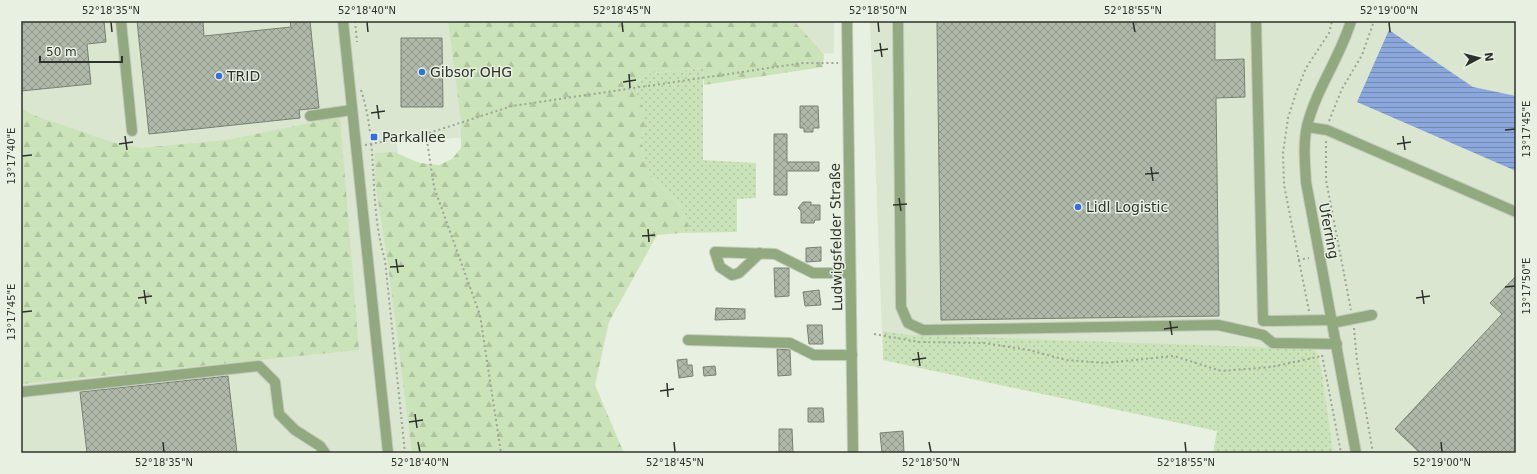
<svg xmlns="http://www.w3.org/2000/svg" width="1537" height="474" viewBox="0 0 1537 474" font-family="'DejaVu Sans',sans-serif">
	<defs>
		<pattern id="green-dots" width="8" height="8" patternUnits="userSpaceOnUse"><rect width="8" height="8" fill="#cbe3b9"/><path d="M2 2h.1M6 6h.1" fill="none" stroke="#afc39f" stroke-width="1.8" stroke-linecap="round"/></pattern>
		<pattern id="forest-firs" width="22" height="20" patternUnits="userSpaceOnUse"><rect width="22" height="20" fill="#cbe3b9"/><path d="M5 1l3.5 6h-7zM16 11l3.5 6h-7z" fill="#afc39f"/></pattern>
		<pattern id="water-rules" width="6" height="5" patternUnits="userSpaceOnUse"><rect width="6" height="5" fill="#8ba7db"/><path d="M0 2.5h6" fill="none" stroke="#7289b2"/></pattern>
		<pattern id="building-cross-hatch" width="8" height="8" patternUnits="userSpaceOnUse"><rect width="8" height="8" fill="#afb8a9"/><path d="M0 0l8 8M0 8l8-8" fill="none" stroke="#8f968a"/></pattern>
	</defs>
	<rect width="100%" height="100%" fill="#e8f1e1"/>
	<g fill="#dae6d0">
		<path d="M21,21h454l-8,116 -70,6 29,310h-405z"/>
		<path d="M778,21h56v32l-34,2z"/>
		<path d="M870,21h646v432h-289l-10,-22 -334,-71z"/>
	</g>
	<g fill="url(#green-dots)">
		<path d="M703,68v92l53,3v35l-19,1v33l-55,1 7,-7 -9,-21 -27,-26 -9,-17 -3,-25 4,-10 -12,-35 4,-11 14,-8z"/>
		<path d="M883,331l24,4 408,14 6,18 12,86h-120l4,-22 -334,-71z"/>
	</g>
	<g fill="url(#forest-firs)">
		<path d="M448,21h346l30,34 -1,12 -119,18 -1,-17 -52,5 -14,8 -4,11 11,17 1,18 -4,10 3,25 9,17 27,26 9,21 -7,7 -25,2 -48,87 -14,63 29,68h-212l-24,-189 -13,-83v-28l19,-1 26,11 19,2 13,-6 9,-11v-28z"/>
		<path d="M21,108l12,7 85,29 23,4 86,-8 113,-23 19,233 -338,34z"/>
	</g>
	<path fill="url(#water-rules)" d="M1389,30l84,57 43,9v75l-159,-69z"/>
	<g fill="url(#building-cross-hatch)" stroke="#798172">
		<path d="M21,21h83l2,21 -19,2 4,40 -70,7z"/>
		<path d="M137,21h66l1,15 87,-9 -1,-6h20l9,87 -20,2 1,8 -151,16z"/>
		<path d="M937,21h278v39l29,-1 1,38 -29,1 3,218 -278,4z"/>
		<path d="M401,38h41l1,69h-42z"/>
		<path d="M800,106h18l1,22h-6v4h-9v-4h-4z"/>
		<path d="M774,134h13v28h32v9h-32v24h-13z"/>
		<path d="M803,202h8v3h9v15h-5l-1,3h-13v-12l-3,-3z"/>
		<path d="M821,247v14l-15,1v-14z"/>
		<path d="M774,268h15v28l-14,1z"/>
		<path d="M1516,276v177h-96l-25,-24 107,-115 -12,-11z"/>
		<path d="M819,290l2,15 -16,1 -2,-14z"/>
		<path d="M716,308l29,1v10l-30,1z"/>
		<path d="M807,325h15l1,19h-14z"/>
		<path d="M777,349l13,1 1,25 -13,1z"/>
		<path d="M687,359v6h5l1,11 -14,2 -2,-18z"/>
		<path d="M715,366l1,9 -12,1 -1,-9z"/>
		<path d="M228,376l9,77h-150l-7,-61z"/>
		<path d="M808,408h15l1,14h-16z"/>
		<path d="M779,429h13l1,24h-14z"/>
		<path d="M903,431l1,22h-22l-2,-20z"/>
	</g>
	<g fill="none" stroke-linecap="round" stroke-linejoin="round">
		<g stroke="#c3cbbd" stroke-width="12">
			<g id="minor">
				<path d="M121,21l11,110"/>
				<path d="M343,21l45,432"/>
				<path d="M847,21l6,432"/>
				<path d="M898,21l3,286 7,16 15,7 295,-5 45,10 10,8 64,1"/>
				<path d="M1256,21l7,300 68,-1"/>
				<path d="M1351,21c-11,37 -35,68 -44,105 -4,18 -2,37 -1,56l50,271"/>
				<path d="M310,116l42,-6"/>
				<path d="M1307,127l20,3 189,82"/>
				<path d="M760,253l-21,20 -7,2 -12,-8 -5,-15 60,2 38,19h37"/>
				<path d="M1332,323l40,-8"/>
				<path d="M688,340l102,3 24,12h38"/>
				<path d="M21,392l238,-26 16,16 4,32 16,16 25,16 5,7"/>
			</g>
		</g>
		<g stroke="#9da397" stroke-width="2" stroke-dasharray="2 3" stroke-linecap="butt">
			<path d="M355,21l2,21"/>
			<path d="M361,90c18,55 7,115 24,170l20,193"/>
			<path d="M1329,121l13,-32 20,-34 12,-34"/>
			<path d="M426,134l8,53 46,128 21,138"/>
			<path d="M1326,141v39l25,130"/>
			<path d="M365,145l61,-11 86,-28 291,-43h35"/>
			<path d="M1298,260l11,-2"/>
			<path d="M1309,311l-25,-126 -1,-32 5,-35 8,-25 10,-25 23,-35 3,-12"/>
			<path d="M1354,328l3,33 16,92"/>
			<path d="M874,334l45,8 65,1 45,7 37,10 39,3 69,-7 47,15 50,-4 51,-11"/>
			<path d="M1322,355l19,98"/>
		</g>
		<use href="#minor" stroke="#92a97f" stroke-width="10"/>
	</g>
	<path fill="none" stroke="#2f322c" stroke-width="1.5" d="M111,22l1,10M367,22l1,10M622,22l1,10M878,22l1,10M1133,22l2,10M1389,22l1,10M880,43l2,14M874,51l14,-2M629,74l1,14M623,82l13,-2M377,105l2,14M371,113l14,-2M1505,130l10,-1M125,136l2,14M1403,136l2,14M119,144l14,-2M1397,144l14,-2M22,156l10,-1M1151,167l2,14M1145,174l14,-1M899,198l2,13M893,205l14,-1M648,229l1,13M642,236l13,-1M396,259l2,14M390,267l14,-1M1505,287l10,-1M144,290l2,14M1422,290l2,14M138,298l14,-2M1416,298l14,-2M22,312l10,-1M1170,321l2,14M1164,329l14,-2M918,352l2,14M912,360l14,-2M667,383l1,14M660,391l14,-2M415,414l2,14M409,422l14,-2M163,442l1,10M418,442l2,10M674,442l1,10M929,442l2,10M1185,442l1,10M1441,442l1,10"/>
	<g fill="#376edd" stroke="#e8f1e1" stroke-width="1.5">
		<circle cx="422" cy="72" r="4"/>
		<circle cx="219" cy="76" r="4"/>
		<rect x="370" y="133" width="8" height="8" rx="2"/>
		<circle cx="1078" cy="207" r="4"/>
	</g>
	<g text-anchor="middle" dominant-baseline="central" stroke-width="3" stroke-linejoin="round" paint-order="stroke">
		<g font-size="14" fill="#2f322c" stroke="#e8f1e1" text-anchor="start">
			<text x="430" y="72">Gibsor OHG</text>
			<text x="227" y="76">TRID</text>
			<text x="382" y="137">Parkallee</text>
			<text x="1086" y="207">Lidl Logistic</text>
		</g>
		<g font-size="14" fill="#2f322c" stroke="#e8f1e1">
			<text transform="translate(1329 231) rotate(79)">Uferring</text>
			<text transform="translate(836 237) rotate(-91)">Ludwigsfelder Straße</text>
		</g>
	</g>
	<rect width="1537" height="474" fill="none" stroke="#e8f1e1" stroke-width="44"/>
	<g transform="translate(1479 58) rotate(83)" stroke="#e8f1e1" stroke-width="3" paint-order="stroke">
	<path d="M0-3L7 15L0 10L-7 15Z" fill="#2f322c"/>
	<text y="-6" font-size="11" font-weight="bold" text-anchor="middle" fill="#2f322c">N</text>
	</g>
	<path d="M40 56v6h82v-6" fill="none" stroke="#2f322c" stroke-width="2"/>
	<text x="46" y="56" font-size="12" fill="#2f322c" stroke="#e8f1e1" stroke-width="3" paint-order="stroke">50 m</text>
	<rect x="22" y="22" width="1493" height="430" fill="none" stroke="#2f322c" stroke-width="1.5"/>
	<g font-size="10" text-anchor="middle" fill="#2f322c">
		<text x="111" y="14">52°18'35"N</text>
		<text x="367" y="14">52°18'40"N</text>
		<text x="622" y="14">52°18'45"N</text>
		<text x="878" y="14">52°18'50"N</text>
		<text x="1133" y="14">52°18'55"N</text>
		<text x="1389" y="14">52°19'00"N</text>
		<text transform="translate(1526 129) rotate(-90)" y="4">13°17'45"E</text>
		<text transform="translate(11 156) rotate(-90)" y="4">13°17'40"E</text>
		<text transform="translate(1526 286) rotate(-90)" y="4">13°17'50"E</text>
		<text transform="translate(11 312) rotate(-90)" y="4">13°17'45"E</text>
		<text x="164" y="466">52°18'35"N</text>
		<text x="420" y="466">52°18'40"N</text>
		<text x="675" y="466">52°18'45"N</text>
		<text x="931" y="466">52°18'50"N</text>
		<text x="1186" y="466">52°18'55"N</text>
		<text x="1442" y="466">52°19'00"N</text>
	</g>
</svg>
